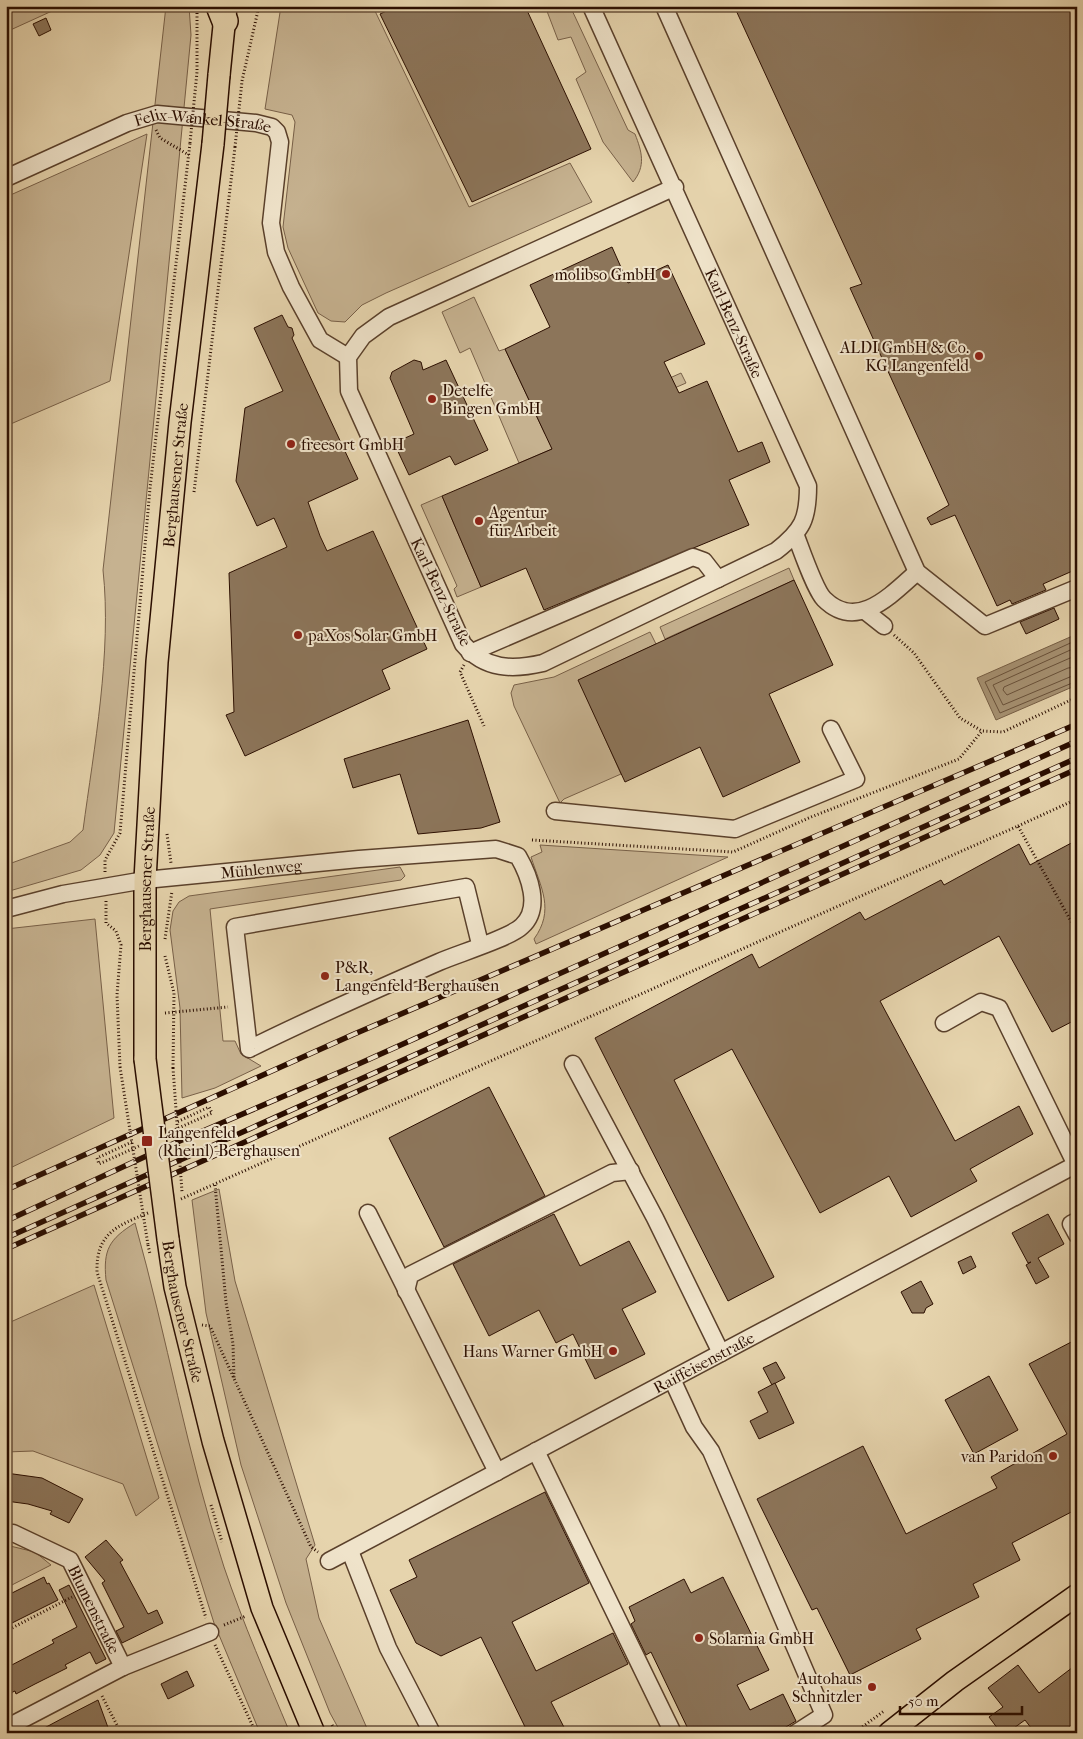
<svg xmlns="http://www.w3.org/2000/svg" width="1083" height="1739" viewBox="0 0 1083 1739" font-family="'IM FELL French Canon',serif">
	<rect width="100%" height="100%" fill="#e6d4ad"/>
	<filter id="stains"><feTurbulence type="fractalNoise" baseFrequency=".004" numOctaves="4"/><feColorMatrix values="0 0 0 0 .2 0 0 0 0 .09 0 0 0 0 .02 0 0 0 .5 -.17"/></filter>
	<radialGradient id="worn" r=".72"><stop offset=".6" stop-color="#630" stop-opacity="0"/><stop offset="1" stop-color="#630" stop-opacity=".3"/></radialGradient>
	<g fill="#c6b290" stroke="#786048">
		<path d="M6,6h57l-57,26z"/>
		<path d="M166,6h23l2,29 -77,798 -14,22 -19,15 -75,22v-27l64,-23 13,-12c11,-82 29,-178 20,-260z"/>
		<path d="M281,6h103l-9,5 94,196 101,-44 22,39 -206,91 -24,12 -17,17 -14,-1 -13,-8 -30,-65 -5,-21 12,-105 -3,-7 -27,-6z"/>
		<path d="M545,6h25l58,124 7,4c7,18 11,32 -2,48l-30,-40 -27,-63 10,-7 -15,-35 -13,3z"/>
		<path d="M147,134l-37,247 -104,45v-229z"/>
		<path d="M474,297l25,54 6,-2 40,85 136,-61 5,10 -129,56 2,7 -40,17 -49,-115 -10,5 -18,-41z"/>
		<path d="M442,496l39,91 -24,10 -3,-8 3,-3 -36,-81z"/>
		<path d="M789,568l5,12 -129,59 -5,-12z"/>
		<path d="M650,632l6,12 -77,36 42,94 -57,25 -4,4 -46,-97 -3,-13 3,-8 40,-8z"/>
		<path d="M540,845l188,12 -192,87 -2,-5c21,-29 7,-51 -3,-82l11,-5z"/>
		<path d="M400,867l5,9 -4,4 -191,29 13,132h12l6,13 20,12 -46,22 -33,10 -2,-90 -10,-78 3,-19 6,-9 10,-6z"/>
		<path d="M95,919l19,199 -108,52v-241z"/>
		<path d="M219,1189l16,92 80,264 -9,14 13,59 50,115h-28l-11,-20 -44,-110 -45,-138 -35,-152 -14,-113z"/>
		<path d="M135,1223c32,114 52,232 89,344 19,56 43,111 66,166h-30l-46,-110 -108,-343c-3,-30 3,-41 29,-57z"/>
		<path d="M94,1285l65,213 -23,18 -13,-32 -90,-33 -27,1v-128z"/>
		<path d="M6,1545l29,7 16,13 -45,23z"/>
	</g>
	<path fill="#a69172" stroke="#755d44" d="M1077,634v51l-81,35 -19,-42z"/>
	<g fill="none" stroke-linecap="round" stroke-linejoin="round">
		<g stroke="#685039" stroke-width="1">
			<path d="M1077,640l-92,42 15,31 77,-32"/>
			<path d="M1077,647l-84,38 10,20 74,-31"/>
			<path d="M1077,655l-73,32 -1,3 4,5 61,-27 9,-1"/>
		</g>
	</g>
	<g fill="#8c755a" stroke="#2b0e00">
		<path d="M397,6h128l66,143 -119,53 -92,-188z"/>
		<path d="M734,6h343v563l-34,15 3,6 -34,14 -2,-4 -13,6 -42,-91 -24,10 -4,-7 22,-13 -99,-217 12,-4z"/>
		<path d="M46,18l5,12 -12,6 -6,-12z"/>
		<path d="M612,247l16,36 40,-18 37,79 -41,18 15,31 28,-12 31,71 24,-10 8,20 -41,18 20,45 -205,85 -18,-42 -45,19 -39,-91 110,-47 -47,-100 45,-22 -20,-42z"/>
		<path d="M282,315l6,12 4,1 2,7 -2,3 66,141 -50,23 12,34 7,15 46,-20 54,118 -45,21 8,19 -145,67 -19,-41 8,-3 -5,-139 58,-26 -13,-29 -17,8 -21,-45 9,-73 38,-17 -29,-63z"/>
		<path d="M414,360l7,2 2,8 23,-10 42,90 -33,15 -5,-9 -41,19 -15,-32 20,-9 -24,-56 2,-6z"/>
		<path d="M794,580l39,85 -64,29 31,68 -77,35 -23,-50 -75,35 -47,-102z"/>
		<path d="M1054,608l5,11 -33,15 -6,-12z"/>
		<path d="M468,720l32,102 -19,6 -63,6 -18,-60 -47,14 -9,-29z"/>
		<path d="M1077,840v179l-25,13 -53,-96 -119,65 75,140 64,-35 14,28 -63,35 7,12 -66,36 -22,-41 -69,37 -88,-164 -58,31 100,197 -46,24 -133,-263 157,-84 7,14 101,-56 5,8 76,-40 3,5 75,-41 11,21z"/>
		<path d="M489,1087l56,109 -101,51 -55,-109z"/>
		<path d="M554,1214l26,52 49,-25 27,51 -34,17 23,45 -50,25 -22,-45 -17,9 -17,-33 -50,26 -36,-72z"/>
		<path d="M1048,1214l16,30 -26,14 11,19 -13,7 -10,-19 5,-3 -3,1 -16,-30z"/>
		<path d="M971,1256l5,11 -13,7 -5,-12z"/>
		<path d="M921,1281l12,23 -7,4 -2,5h-12l-11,-21z"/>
		<path d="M1077,1339v170l-65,34 8,17 -47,24 6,13 -63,32 5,10 -71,36 -33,-67 -5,2 -55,-111 106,-53 43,88 91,-46 -6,-11 76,-43 -38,-70z"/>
		<path d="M776,1362l9,16 -13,7 -9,-17z"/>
		<path d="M989,1376l29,54 -44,24 -29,-54z"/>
		<path d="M775,1383l19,40 -35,16 -9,-18 18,-9 -10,-20z"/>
		<path d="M6,1473l36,5 41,21 -14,24 -19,-9 2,-3 -24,-7 -22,-3z"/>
		<path d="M545,1492l44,91 -77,39 24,49 77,-38 15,31 -77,38 16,31h-39l-47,-96 -40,19 -25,-13 -26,-53 27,-13 -8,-17z"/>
		<path d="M106,1540l17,20 -3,2 28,52 9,-4 6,13 -41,20 -6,-12 8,-4 -22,-44 3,-2 -20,-24z"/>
		<path d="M44,1577l3,7 2,-1 9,17 -52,26v-30z"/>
		<path d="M723,1577l46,93 -32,15 13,25 33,-16 13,27 -20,12h-86l-39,-81 -5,3 -15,-31 4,-3 -6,-14 55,-28 7,14z"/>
		<path d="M69,1585l37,74 -10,5 -6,-12 -25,13 2,3 -32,16 -19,10 -1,-3 -9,4v-27l48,-25 -2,-3 25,-13 -18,-37z"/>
		<path d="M1077,1664v57l-16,12h-26l-10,-13 -18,13h-6l-12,-16 14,-10 -15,-19 30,-23 21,28z"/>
		<path d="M187,1671l7,15 -26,13 -7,-15z"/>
		<path d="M98,1700l12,33h-75l28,-15z"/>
	</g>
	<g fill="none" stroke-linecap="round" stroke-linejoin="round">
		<g stroke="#5a402b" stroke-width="19">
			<g id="minor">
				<path id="s1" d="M591,6l217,480c0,33 -5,44 -32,65l-233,112c-30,7 -58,7 -80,-19l-114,-253 -1,-34 15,-21 26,-19 286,-130"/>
				<path d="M664,6l253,566 68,54 92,-38"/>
				<path id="s2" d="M6,178l121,-55 30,-9 99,9 16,4 5,5 3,10 -9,81 5,29 15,35 29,53 28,17"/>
				<path d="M796,536c5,13 19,54 28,63 33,33 67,-4 93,-27"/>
				<path d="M865,611l19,15"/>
				<path d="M470,653l223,-96 11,4 14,18"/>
				<path d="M555,811l180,18 121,-50 -25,-50"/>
				<path id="s3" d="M6,909l57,-15 82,-14 214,-21 137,-10 22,7c11,19 24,52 4,70 -12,12 -65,28 -83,36 -64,28 -128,56 -190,87l-14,-122 231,-40 14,57"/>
				<path d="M944,1023l37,-21 18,6 77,157"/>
				<path d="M573,1064l82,154 66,135"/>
				<path d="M368,1213l129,259"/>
				<path d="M1077,1221l-6,3 6,11"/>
				<path d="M406,1291l4,-16 202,-102 19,-2"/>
				<path d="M672,1379l22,48 17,24 113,264 -28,18"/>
				<path d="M536,1451l137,282"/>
				<path id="s4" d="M6,1534l7,-1 57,27 53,107"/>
				<path d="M350,1551l38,97 44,85"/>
				<path id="s5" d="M329,1561l748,-397"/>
				<path d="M6,1728l117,-61 87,-35"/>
			</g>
		</g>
		<g stroke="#2b0e00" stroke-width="24">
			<g id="major">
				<path d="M219,75l7,-69"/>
				<path id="s6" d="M145,1059v-179l12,-218 23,-240 33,-278"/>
				<path id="s7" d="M168,1239l7,48 38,154 49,167 52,125"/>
				<path d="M889,1733l66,-52 122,-86"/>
			</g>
		</g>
		<g stroke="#2b0e00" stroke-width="28">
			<path id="highway" d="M219,6l6,15"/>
		</g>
		<g stroke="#2b0e00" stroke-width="3" stroke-dasharray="1 2.5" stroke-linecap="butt">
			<path d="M197,6v66"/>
			<path d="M242,81l17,-75"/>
			<path d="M156,130l4,8 29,17"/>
			<path d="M194,492l41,-345"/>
			<path d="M894,635l20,18 46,65 22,13 21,1 74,-35"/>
			<path d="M464,665l-4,7 24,54"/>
			<path d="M1018,826l59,-27"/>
			<path d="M167,834l4,29"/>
			<path d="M532,840l201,12 78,-35 148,-58 23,-28"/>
			<path d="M105,872v-12l15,-27 30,-345 40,-345"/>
			<path d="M106,901v22l10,8 5,14 -4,50 3,72"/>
			<path d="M165,939l7,-48"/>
			<path d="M165,956l9,37 -1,75"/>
			<path d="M165,1013l63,-6"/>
			<path d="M172,1131l40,-18 -3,-6 -32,15"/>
			<path d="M132,1142l-35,16 2,6 40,-18"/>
			<path d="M215,1185l11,117 7,42 1,34"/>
			<path d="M181,1199l837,-373 59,106"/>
			<path d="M148,1213c-31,13 -52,20 -51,59l109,346"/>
			<path d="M148,1245l2,9"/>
			<path d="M202,1325l8,1 101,221 7,5"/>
			<path d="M211,1505l11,37"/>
			<path d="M224,1625l22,-9"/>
			<path d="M6,1631l66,-34"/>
			<path d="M215,1645l41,88"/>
			<path d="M102,1696l19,37"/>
			<path d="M332,1725l4,8"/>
			<path d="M854,1733l30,-22"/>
		</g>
		<use href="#minor" stroke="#efe3ca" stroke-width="16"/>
		<use href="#major" stroke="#e6d4ad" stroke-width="21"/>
		<use href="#highway" stroke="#e6d4ad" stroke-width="25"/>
		<g stroke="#2b0e00" stroke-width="5.5">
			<g id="rail">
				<path d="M6,1190l346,-155 725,-311"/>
				<path d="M6,1221l162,-75 186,-80 723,-325"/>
				<path d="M6,1238l1071,-480"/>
				<path d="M6,1249l1071,-480"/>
			</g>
		</g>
		<use href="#rail" stroke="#efe3ca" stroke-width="4" stroke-dasharray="11" stroke-linecap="butt"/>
		<g stroke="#2b0e00" stroke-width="24" stroke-linecap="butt">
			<g id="major-bridge">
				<path d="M213,144l6,-69"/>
				<path d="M145,1059l23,180"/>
			</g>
		</g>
		<g stroke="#2b0e00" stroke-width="3" stroke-dasharray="1 2.5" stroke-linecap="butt">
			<path d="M190,143l7,-71"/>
			<path d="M235,147l7,-66"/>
			<path d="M120,1067l28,178"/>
			<path d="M173,1068l9,124"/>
		</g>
		<use href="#major-bridge" stroke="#e6d4ad" stroke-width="21"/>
	</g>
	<g fill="#8f2418" stroke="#efe3ca" stroke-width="2">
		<circle cx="666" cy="274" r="5"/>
		<circle cx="979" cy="356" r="5"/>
		<circle cx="432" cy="399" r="5"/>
		<circle cx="291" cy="444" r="5"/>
		<circle cx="479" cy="521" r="5"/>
		<circle cx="298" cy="635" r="5"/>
		<circle cx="325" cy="976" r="5"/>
		<rect x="141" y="1135" width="12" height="12" rx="2.5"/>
		<circle cx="613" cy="1351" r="5"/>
		<circle cx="1053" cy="1456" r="5"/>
		<circle cx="699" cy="1638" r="5"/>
		<circle cx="872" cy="1687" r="5"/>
	</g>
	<g text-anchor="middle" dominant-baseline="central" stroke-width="4" stroke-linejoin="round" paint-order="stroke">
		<g font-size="16" fill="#2b0e00" stroke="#efe3ca">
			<text stroke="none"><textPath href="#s2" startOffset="210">Felix-Wankel-Straße</textPath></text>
			<text stroke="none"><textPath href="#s1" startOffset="348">Karl-Benz-Straße</textPath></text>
			<text stroke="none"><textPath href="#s6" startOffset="585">Berghausener Straße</textPath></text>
			<text transform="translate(441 592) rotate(64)">Karl-Benz-Straße</text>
			<text stroke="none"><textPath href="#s3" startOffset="259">Mühlenweg</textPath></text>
			<text stroke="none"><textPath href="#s6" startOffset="180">Berghausener Straße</textPath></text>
			<text stroke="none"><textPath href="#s7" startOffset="74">Berghausener Straße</textPath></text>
			<text stroke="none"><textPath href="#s5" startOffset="424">Raiffeisenstraße</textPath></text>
			<text stroke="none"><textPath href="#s4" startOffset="125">Blumenstraße</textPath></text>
		</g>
		<g font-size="16" fill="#2b0e00" stroke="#efe3ca" text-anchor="start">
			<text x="656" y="274" text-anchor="end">molibso GmbH</text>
			<text x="969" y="347" text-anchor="end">ALDI GmbH &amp; Co.<tspan x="969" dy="18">KG Langenfeld</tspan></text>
			<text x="442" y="390">Detelfe<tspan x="442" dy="18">Bingen GmbH</tspan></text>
			<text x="301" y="444">freesort GmbH</text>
			<text x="489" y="512">Agentur<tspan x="489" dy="18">für Arbeit</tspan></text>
			<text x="308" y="635">paXos Solar GmbH</text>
			<text x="335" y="967">P&amp;R,<tspan x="335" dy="18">Langenfeld-Berghausen</tspan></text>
			<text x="158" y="1132">Langenfeld<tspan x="158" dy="18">(Rheinl)-Berghausen</tspan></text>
			<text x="603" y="1351" text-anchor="end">Hans Warner GmbH</text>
			<text x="1043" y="1456" text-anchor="end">van Paridon</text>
			<text x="709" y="1638">Solarnia GmbH</text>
			<text x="862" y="1678" text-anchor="end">Autohaus<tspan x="862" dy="18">Schnitzler</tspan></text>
		</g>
	</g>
	<rect width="1083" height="1739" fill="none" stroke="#e6d4ad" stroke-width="25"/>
	<rect x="8" y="8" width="1068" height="1724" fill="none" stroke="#2b0e00" stroke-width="2.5"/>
	<rect x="12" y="12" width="1058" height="1714" fill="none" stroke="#2b0e00"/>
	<path d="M900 1706v8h122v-8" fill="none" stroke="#2b0e00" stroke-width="2.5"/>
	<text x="908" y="1706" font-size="15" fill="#2b0e00" stroke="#efe3ca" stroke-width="4" paint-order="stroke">50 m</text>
	<rect width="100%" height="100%" filter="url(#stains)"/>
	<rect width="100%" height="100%" fill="url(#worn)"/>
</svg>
